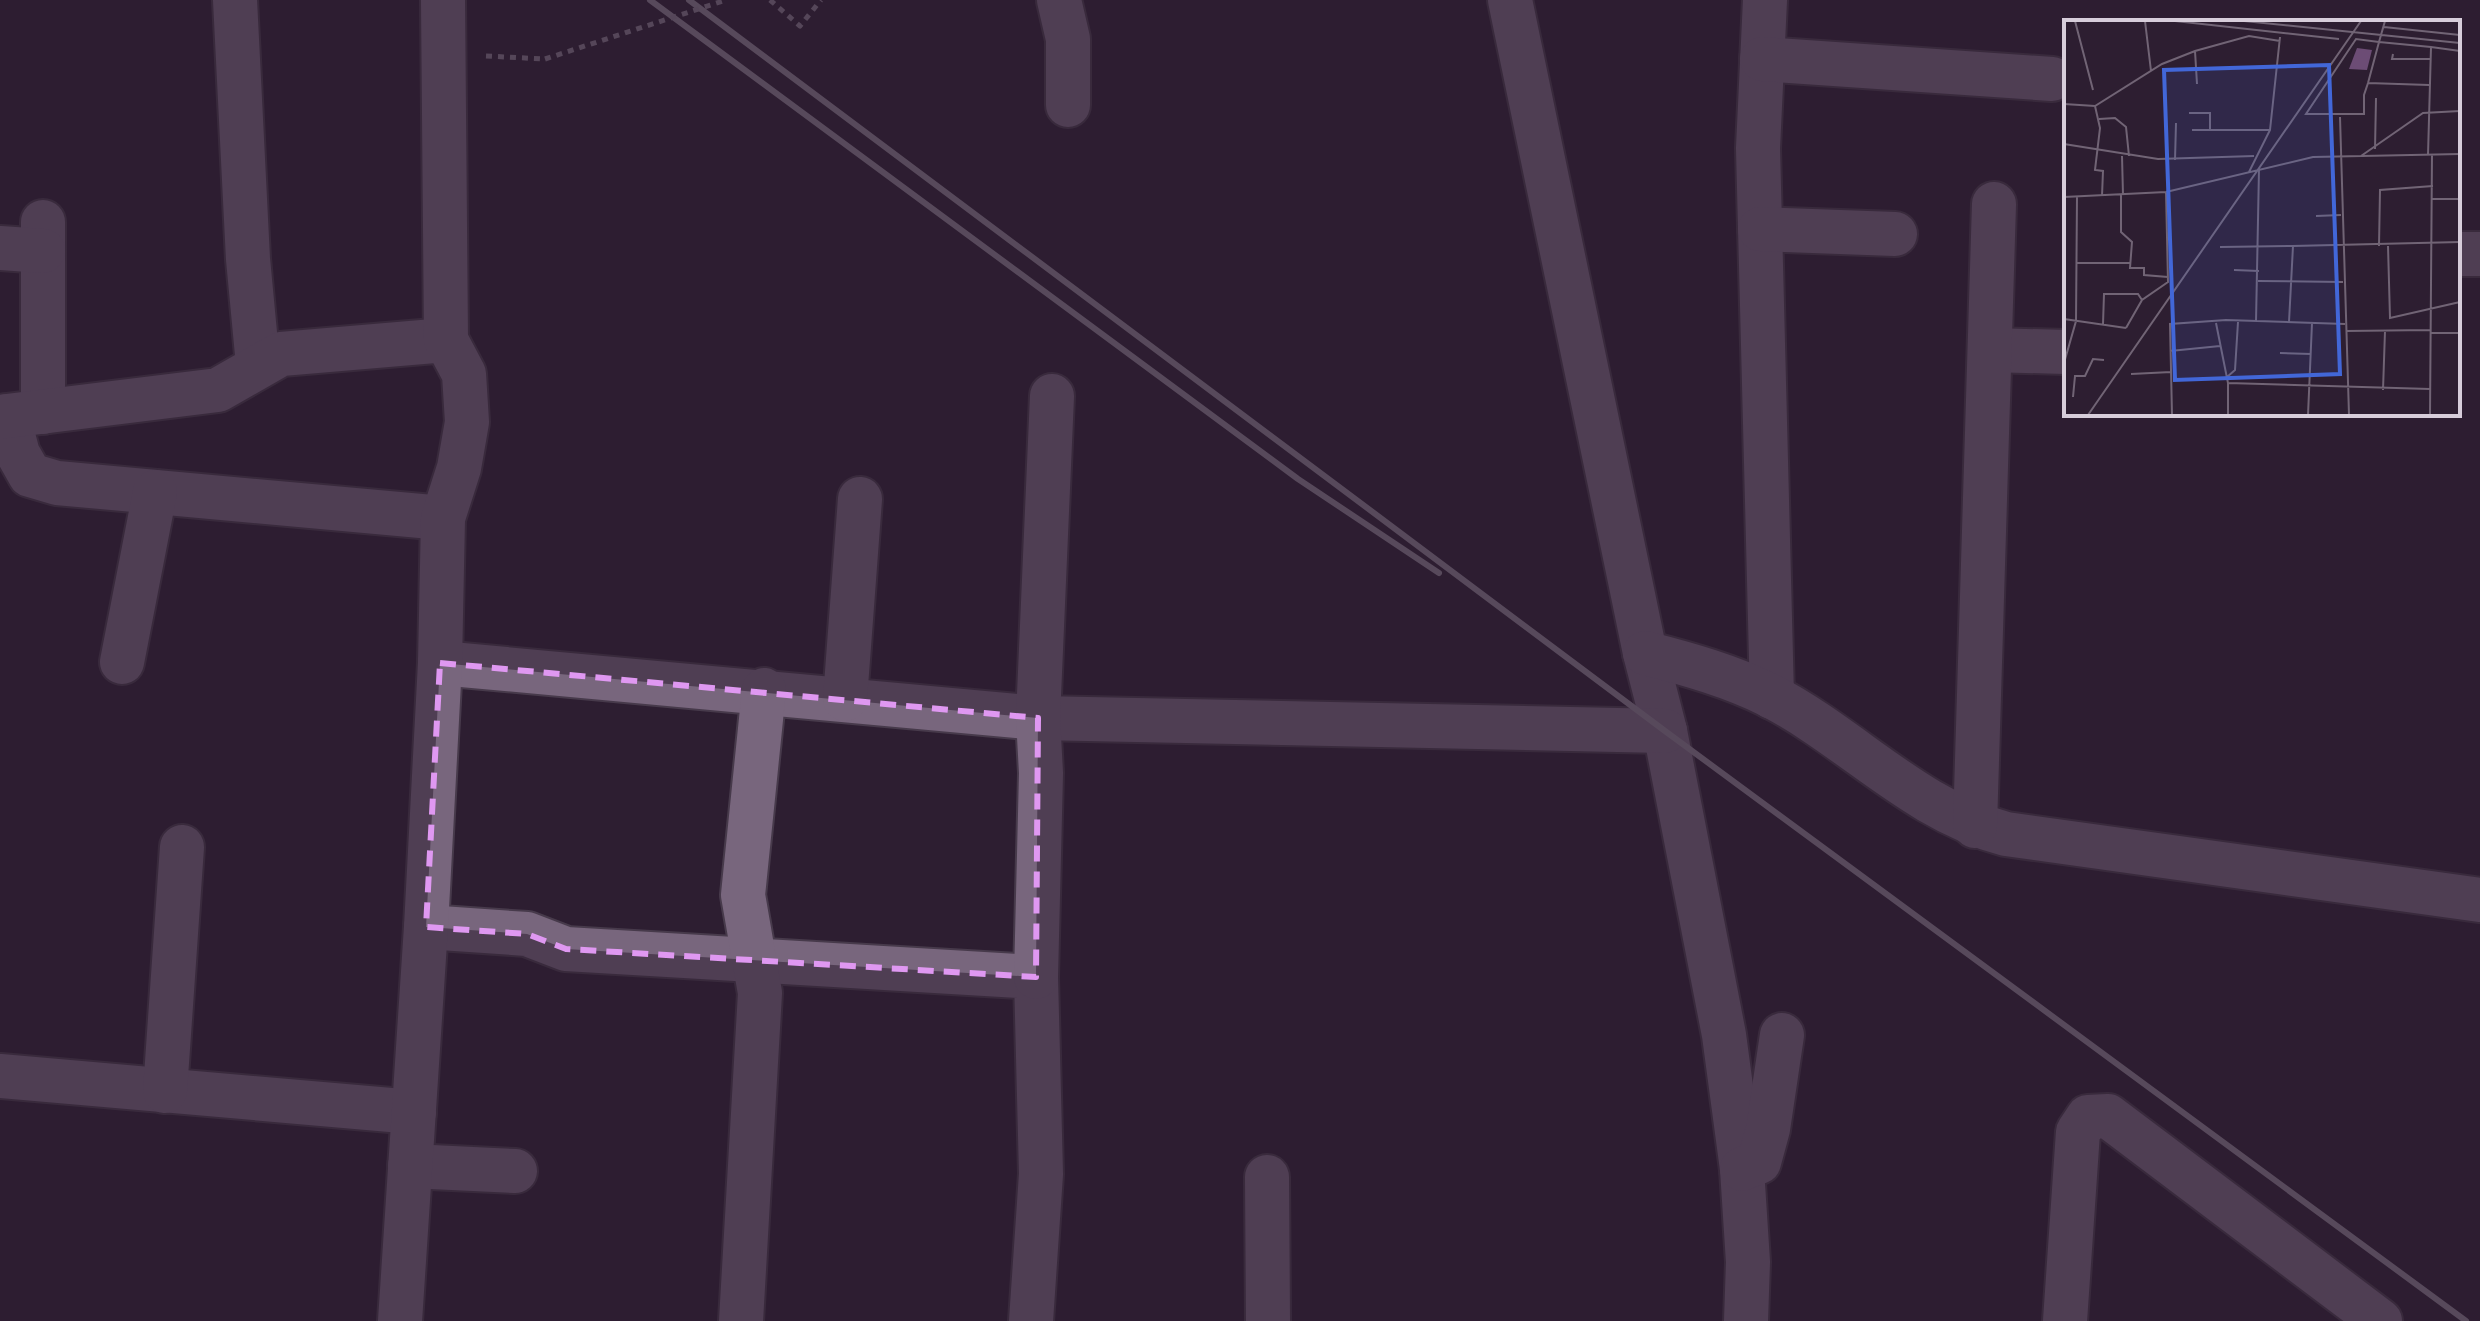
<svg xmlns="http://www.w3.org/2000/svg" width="2480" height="1321" viewBox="0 0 2480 1321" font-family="Commissioner,sans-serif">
	<rect width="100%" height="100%" fill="#2d1e31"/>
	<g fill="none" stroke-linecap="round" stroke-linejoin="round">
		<g stroke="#473a4b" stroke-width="48">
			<g id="minor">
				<path d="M235,0l13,259 10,106"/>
				<path d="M1059,0l9,39v66"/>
				<path d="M1510,0l135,653 20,78 59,304 18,134 6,93 -2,59"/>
				<path d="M1765,0l-7,148 14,549"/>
				<path d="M1762,59l290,20"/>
				<path d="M43,222v190"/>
				<path d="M1760,229l135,5"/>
				<path d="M0,248l43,3"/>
				<path d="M2458,254h22"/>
				<path d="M1990,350l76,2"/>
				<path d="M8,416l10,38 12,21 27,8 386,35"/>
				<path d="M0,417l218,-27 63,-36 165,-14"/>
				<path d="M1645,653c43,11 86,23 126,43 82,43 144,114 235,138l474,66"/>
				<path d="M122,662l33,-170"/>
				<path d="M440,663l598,55 627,13"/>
				<path d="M845,699l15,-200"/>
				<path d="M1975,826l19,-622"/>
				<path d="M426,927l101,7 39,15 470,28 5,197 -10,147"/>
				<path d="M1036,977l5,-204 -3,-55 14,-322"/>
				<path d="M0,1076l414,36"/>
				<path d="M165,1091l17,-244"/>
				<path d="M410,1166l105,5"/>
				<path d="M1742,1169l17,-7 9,-33 14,-94"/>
				<path d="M1267,1177l1,144"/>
				<path d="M400,1321l26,-394 14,-264 3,-145 16,-50 8,-46 -3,-48 -18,-34 -3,-340"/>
				<path d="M741,1321l19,-328 -17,-98 21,-205"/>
				<path d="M2065,1321l13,-189 10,-15 20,-1 272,205"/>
			</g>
		</g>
		<g stroke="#857989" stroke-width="5" stroke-dasharray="6 6" stroke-linecap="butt">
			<path d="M770,0l30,26 21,-26"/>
			<path d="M486,56l59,3"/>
		</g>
		<use href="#minor" stroke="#78667d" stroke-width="44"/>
		<g stroke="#8b7f8f" stroke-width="6">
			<path d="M650,0l648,479 141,94"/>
			<path d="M689,0l976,731 801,590"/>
		</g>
		<path stroke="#857989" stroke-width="5" stroke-dasharray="6 6" stroke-linecap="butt" d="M545,59l181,-59"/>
	</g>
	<path d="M0 0H2480V1321H0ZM440,663l598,55 -2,259 -470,-28 -39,-15 -101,-7z" fill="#2d1e31" fill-opacity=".55" fill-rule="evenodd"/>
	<path fill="none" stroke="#df98f1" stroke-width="6" stroke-dasharray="16 10" stroke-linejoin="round" d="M440,663l598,55 -2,259 -470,-28 -39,-15 -101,-7z"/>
	<g transform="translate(2064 20)">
		<rect width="396" height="396" fill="#2d1e31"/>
		<path d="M293,28l15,2 -5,20 -18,-1z" fill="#6c4c75"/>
		<path fill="none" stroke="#716475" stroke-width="2" d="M11,1l18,69M81,1l6,50M111,1l164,18M180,1l216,22M321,1l-6,21 -11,41 -4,12v19h-58l50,-75 23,3 52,5 29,4M320,7l76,8M131,31l2,33M329,34l-1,5h39M304,63l61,2M0,84l31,2 67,-42 33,-13 54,-15 31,5M31,86l5,22 -5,42 8,1 -1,25M125,93h21v17M276,97l9,298M35,99l16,-1 11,9 3,29M128,110h78M0,124l94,15 96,-3M311,129l1,-51M364,135l3,-108M58,136l1,39M297,136l62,-43 37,-2M111,140l1,-37M185,152l21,-42 10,-93M57,175v37l11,10 -2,26h14v7l24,2M0,177l102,-5 147,-35 147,-3M368,179h28M252,196l25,-1M315,226l1,-56 53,-4M324,226l2,72 70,-16M156,227l73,-1M13,243h53M170,250l25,1M194,261l85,1M0,299l62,9M192,302l3,-153M225,302l4,-76 167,-4M152,303l12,60v32M39,304l1,-30h34l4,6M62,308l16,-28 26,-18 -2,-90M282,311l84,-1M366,313h30M106,331l50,-5M216,333l31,1M0,343l12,-42 1,-124M67,354l40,-2M163,357l8,-7 3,-48M164,363l202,6M319,370l2,-59M9,377l2,-21h10l8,-17 11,1M24,395l273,-394M108,395l-2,-91 56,-4 119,4M212,395h39M244,395l4,-92M366,395l2,-261"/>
		<path fill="#4267d8" fill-opacity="0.15" stroke="#4267d8" stroke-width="4" d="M265,45l11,309 -165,6 -11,-310z"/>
		<rect width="396" height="396" fill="none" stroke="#d7cdda" stroke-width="4"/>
	</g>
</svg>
